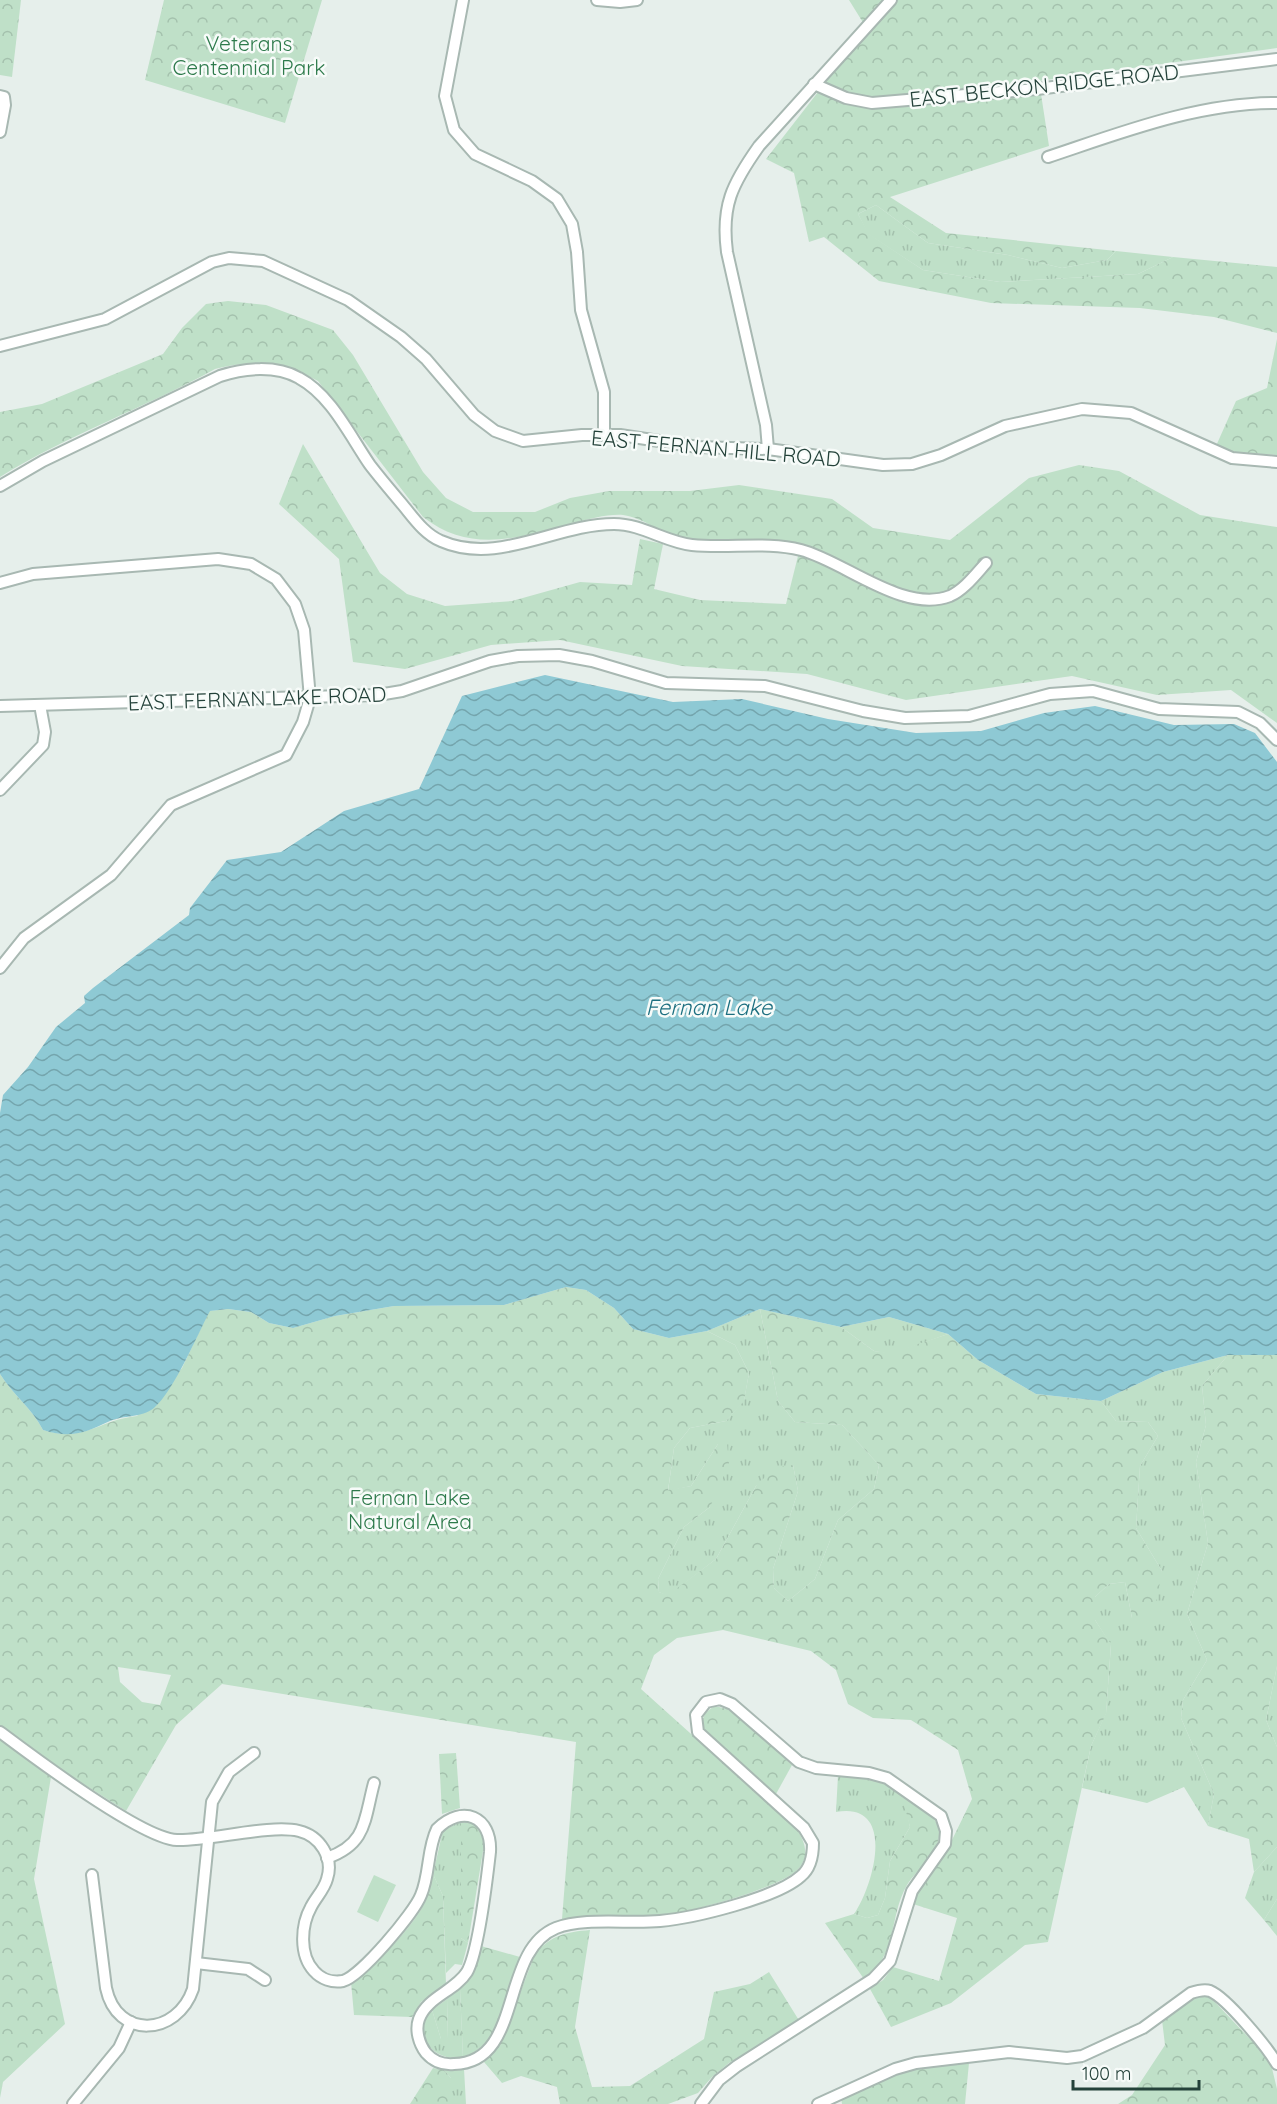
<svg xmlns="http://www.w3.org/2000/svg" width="1277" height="2104" viewBox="0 0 1277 2104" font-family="Quicksand,sans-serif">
	<defs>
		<pattern id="grass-tufts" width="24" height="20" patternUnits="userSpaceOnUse" patternTransform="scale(1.5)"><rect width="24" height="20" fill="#bfe0c8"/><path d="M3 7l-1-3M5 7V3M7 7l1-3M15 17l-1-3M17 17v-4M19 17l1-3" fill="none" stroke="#a4c1ad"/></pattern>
		<pattern id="forest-crowns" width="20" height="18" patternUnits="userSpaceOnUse" patternTransform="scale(1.5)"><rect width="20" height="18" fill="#bfe0c8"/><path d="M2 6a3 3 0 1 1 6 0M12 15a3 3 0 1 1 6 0" fill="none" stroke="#a4c1ad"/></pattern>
		<pattern id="water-waves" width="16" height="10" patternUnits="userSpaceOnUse" patternTransform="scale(1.5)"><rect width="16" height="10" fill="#8ec9d4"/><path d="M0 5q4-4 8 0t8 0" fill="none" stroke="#74a5ad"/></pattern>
	</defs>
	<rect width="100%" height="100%" fill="#e6efeb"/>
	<g fill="url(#grass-tufts)">
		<path d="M876,205l52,38 80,12 54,13 45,-8 9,-9 57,6 -35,17 -138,8 -77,-12 -55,-36 -10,-20z"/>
		<path d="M760,1309l18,92 17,21 47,3 37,40 -5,24 -36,31 -23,59 -27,22 -14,-13 -1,-19 25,-78 -5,-26 -37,21 -40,73 -48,37 -9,-4 -1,-13 26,-52 26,-20 8,-63 -27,42 -23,5 6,-43 16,-20 36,-7 18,-21 5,-27 -14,-28 -28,-14z"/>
		<path d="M889,1317l59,17 -57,20 -17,-3 -33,-24z"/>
		<path d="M1228,1355l-26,31 4,39 -10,37 12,81 -21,71 20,46 -24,40 -2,18 33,76 -6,32 -24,-39 -37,16 -65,-15 9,-42 15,-33 5,-68 -16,-25v-23l14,-13 16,-2 7,36 30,-47 -26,-43 4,-62 18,-30 -10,-14 -32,-1 -15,-20 62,-29z"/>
		<path d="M1277,1666v81l-11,-27z"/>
		<path d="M838,1775c20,3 48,4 63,20 6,7 7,23 9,32l-20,34 -5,37 -7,17 -11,3 -13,-4c20,-29 43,-113 -18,-102z"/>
		<path d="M461,1822v116l7,5 -6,22 -7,-1 -9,9 -3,-77 -10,-22 10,-44z"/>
		<path d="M1277,1847v52l-13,21 -19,-22 9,-26z"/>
		<path d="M460,1989l3,69c-29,4 -54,-23 -31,-48l9,29h7l-1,-40z"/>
		<path d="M464,2069l2,35h-15v-26l-7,-8z"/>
	</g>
	<g fill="url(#forest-crowns)" fill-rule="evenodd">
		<path d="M0,0h21l-9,77 -12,-2z"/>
		<path d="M164,0h158l-37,123 -140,-43z"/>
		<path d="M849,0h428v48l-238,33 10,65 -159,51 56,36 170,18 -9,9 -45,8 -54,-13 -80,-12 -52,-38 -18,9 11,20 54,36 77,12 138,-8 35,-17 104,10v66l-63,-16 -74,-9 -149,-5 -112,-22 -55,-44 -15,5 -15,-69 -28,-14 101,-130z"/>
		<path d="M228,301l38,4 67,25 20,25 70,117 23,26 27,14h62l35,-14 39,-7h81l49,-6 93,14 41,29 77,12 79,-62 50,-13 40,6 81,44 77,12v196l-46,-33 -74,5 -85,-19 -166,24 -99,-26 -125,-8 -122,-26 -69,5 -86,24 -52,-7 -14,-103 -60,-55 24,-60 77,129 27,21 38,12 67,-5 68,-19 52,3 8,-46 23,5 -9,45 46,11 86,4 15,-60c-39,-4 -79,0 -118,-6 -21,-3 -38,-20 -60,-23 -16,-1 -33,4 -49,8 -54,14 -102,32 -151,-6l-105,-136c-33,-18 -67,-22 -103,-12 -70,39 -148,66 -215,108v-65l42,-8 121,-50 19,-26 24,-24z"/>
		<path d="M1277,339v116l-42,-3 -19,-6 20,-45 31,-13z"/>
		<path d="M566,1287l20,3 28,18 19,21 36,9 38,-7 28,14 14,28 -5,28 -18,20 -36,7 -16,20 -6,42 23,-4 27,-42 9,-1 2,21 -19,43 -26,20 -26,52 1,13 9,3 48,-36 40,-73 18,-18 19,-3 5,26 -25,78 1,19 14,13 27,-22 23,-59 36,-31 5,-24 -37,-40 -47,-3 -17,-21 -18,-92 81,18 33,24 17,2 57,-19 30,26 58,34 65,7 15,20 32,1 10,14 -18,30 -4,62 26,43 -5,28 -17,26 -8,-7 -7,-36 -16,2 -14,13v23l16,24 -5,70 -15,32 -43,196 -23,3 -74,58 -60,24 -21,-38 13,-9 10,-13 46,14 18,-63 -44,-14 11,-23 28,-41 20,-41 -14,-49 -47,-30 -38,-2 -25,-14 -12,-34 -25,-19 -88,-21 -46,8 -23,17 -13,34 156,140c7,12 13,25 3,38 -13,19 -103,43 -128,47 -36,5 -74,2 -110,5l14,-177 -354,-58 -46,41 -50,86 -85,-54 -41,-32v-351c13,21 32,34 43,56 40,13 56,-10 94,-14l45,-48 27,-57 19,-2 23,3 18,11 24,5 42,-12 59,-10 110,-1zM118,1667l53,8 -11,30 -18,-3 -22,-20z"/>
		<path d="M1228,1355h49v311l-11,54 11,27v100l-23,25 -5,-33 -41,-13 6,-32 -33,-76 2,-18 24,-40 -20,-46 21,-71 -12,-81 10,-37 -4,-39z"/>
		<path d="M715,1706l16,4 61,55 -16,29 -71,-60c-5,-13 -3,-21 10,-28z"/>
		<path d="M0,1739l51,38 -17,102 31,145 -62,58 -3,16z"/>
		<path d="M456,1753l4,55 -18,6 -3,-60z"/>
		<path d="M902,1796c13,9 34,18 37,33 4,21 -22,40 -32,56 -19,33 -8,69 -43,94l-39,-56 29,-9 13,4 11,-3 7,-17 5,-37 20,-34z"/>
		<path d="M461,1822h10l10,8 3,15 -16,98 -7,-5z"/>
		<path d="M433,1874l10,22 3,88 -25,18 -9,15 -58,-2 -3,-33c24,-15 62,-55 74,-80 4,-9 6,-19 8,-28z"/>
		<path d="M1277,1899v37l-13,-16z"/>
		<path d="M590,1930l-15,97 17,60 38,-1 74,-47 10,-47 36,-8 19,-12 31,50 -71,41 -17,14 -14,16 -30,11h-108l-3,-17 -36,-11 -19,7 -18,-21 16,-17 35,-91c16,-19 31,-22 55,-24z"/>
		<path d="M481,1946l39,11c-12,35 -18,86 -57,101l-3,-69 14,-17z"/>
		<path d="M1205,1995l8,5 57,60 7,29v15h-159l14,-9 33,-50 -3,-25 29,-23z"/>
		<path d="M447,1999l1,40h-7l-9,-29z"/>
		<path d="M969,2063l-4,41h-123l-1,-6 59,-27z"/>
		<path d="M433,2068l11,2 7,8v26h-41z"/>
	</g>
	<path fill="#bfe0c8" d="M374,1875l22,10 -18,37 -21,-10z"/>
	<path fill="url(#water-waves)" d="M545,675l128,27 69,-3 86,20 88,14 65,-2 63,-18 51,-7 79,19 60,-1 21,9 22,29v593h-49l-65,17 -62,29 -65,-7 -58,-34 -30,-26 -59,-17 -48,10 -81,-18 -53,22 -38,7 -36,-9 -19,-21 -28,-18 -20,-3 -62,18 -110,1 -59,10 -42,12 -24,-5 -18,-11 -23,-3 -18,2c-13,24 -36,80 -56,97 -13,10 -30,7 -44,13 -26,12 -39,18 -67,9 -11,-22 -30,-35 -43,-56v-261l3,-18 25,-28 28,-40 29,-24 -1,-7 9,-8 96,-73 1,-7 37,-48 54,-8 63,-41 75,-22 43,-93z"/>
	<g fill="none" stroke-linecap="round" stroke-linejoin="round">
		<g stroke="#a8b8b2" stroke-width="14">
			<g id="minor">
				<path d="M463,0l-18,96 9,34 21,24 57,27 25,18 15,25 5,28 4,58 23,82v42"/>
				<path d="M597,0l23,2 17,-2"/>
				<path d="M814,84l32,14 26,5 165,-14 240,-30"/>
				<path d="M0,96l4,1 1,8 -5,27"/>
				<path d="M1048,157c75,-25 149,-54 229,-54"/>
				<path d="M0,346l105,-27 107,-57 17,-4 34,3 85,39 53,37 25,22 48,56 21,16 28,10 59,-6h38l78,12 70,2 115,16 29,-1 29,-9 64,-29 77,-17 49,4 101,45 45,4"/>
				<path d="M768,449l-2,-24 -39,-173c-6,-46 5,-68 32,-106l132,-146"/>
				<path d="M0,486l43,-25 177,-85c24,-8 56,-11 79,2 32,17 51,58 71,87 10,13 21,26 32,39 11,13 22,30 39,37 57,25 115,-17 173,-17 28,0 51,18 78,21 36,4 74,-4 109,5 43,11 102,64 149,46 14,-6 26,-22 36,-33"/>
				<path d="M0,583l33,-9 185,-15 33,5 25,15 19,25 9,26 6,68 -7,24 -17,33 -115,50 -60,70 -87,63 -24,30"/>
				<path d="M0,706l378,-11 24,-4 88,-30 28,-5 41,-1 33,6 74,22 99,3 98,25 42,7 64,-2 81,-22 43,-3 66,18 79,3 22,11 17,17"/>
				<path d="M0,790l43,-45 2,-13 -5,-27"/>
				<path d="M0,1732c32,24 142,107 177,108 33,1 93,-16 122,-9 21,5 35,27 28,48 -3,11 -11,18 -16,28 -10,18 -12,48 3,64 7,8 18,12 29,10 18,-5 71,-68 78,-86 9,-21 6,-46 16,-66 25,-25 55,-13 53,23 -3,26 -11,99 -23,120 -12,19 -40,25 -48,47 -4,11 0,25 7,34 7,8 17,12 28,11 70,-1 45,-113 102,-136 28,-11 73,-4 104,-7 33,-3 117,-23 141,-45 10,-8 12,-21 12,-33l-9,-15 -106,-96 -2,-17 10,-13 14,-3 12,5 67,58 17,6 53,5 18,5 54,38 5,15 -1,13 -33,47 -22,70 -17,18 -136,87 -18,14 -18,24"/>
				<path d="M327,1858c40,-14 37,-38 47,-75"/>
				<path d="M92,1875l14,113c11,52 71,48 87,1l19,-187 17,-30 25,-19"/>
				<path d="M196,1963l52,6 17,11"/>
				<path d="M73,2104l46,-56 12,-26"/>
				<path d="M818,2104l77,-35 21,-6 93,-11 58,6 15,-2 61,-28 48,-35c6,-2 13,-4 19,-2 17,7 57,56 67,73"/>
			</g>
		</g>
		<use href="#minor" stroke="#fff" stroke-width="10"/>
	</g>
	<g text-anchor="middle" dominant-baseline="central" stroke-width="5" stroke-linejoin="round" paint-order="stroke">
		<g font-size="21" fill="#2d7a4b" stroke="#f7fbf9">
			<text x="249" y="43">Veterans<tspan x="249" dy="24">Centennial Park</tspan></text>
			<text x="410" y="1497">Fernan Lake<tspan x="410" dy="24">Natural Area</tspan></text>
		</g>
		<g font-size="21" fill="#24423a" stroke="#f7fbf9">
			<text transform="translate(1044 85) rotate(-6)">EAST BECKON RIDGE ROAD</text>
			<text transform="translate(716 448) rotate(5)">EAST FERNAN HILL ROAD</text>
			<text transform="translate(257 698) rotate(-2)">EAST FERNAN LAKE ROAD</text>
		</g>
		<g font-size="22" font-style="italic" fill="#1c6f80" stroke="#f7fbf9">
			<text x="709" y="1007">Fernan Lake</text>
		</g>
	</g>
	<path d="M1073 2080v9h126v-9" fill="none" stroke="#24423a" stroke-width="3"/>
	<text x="1082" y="2080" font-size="18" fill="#24423a" stroke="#f7fbf9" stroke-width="4.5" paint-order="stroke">100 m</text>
</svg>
